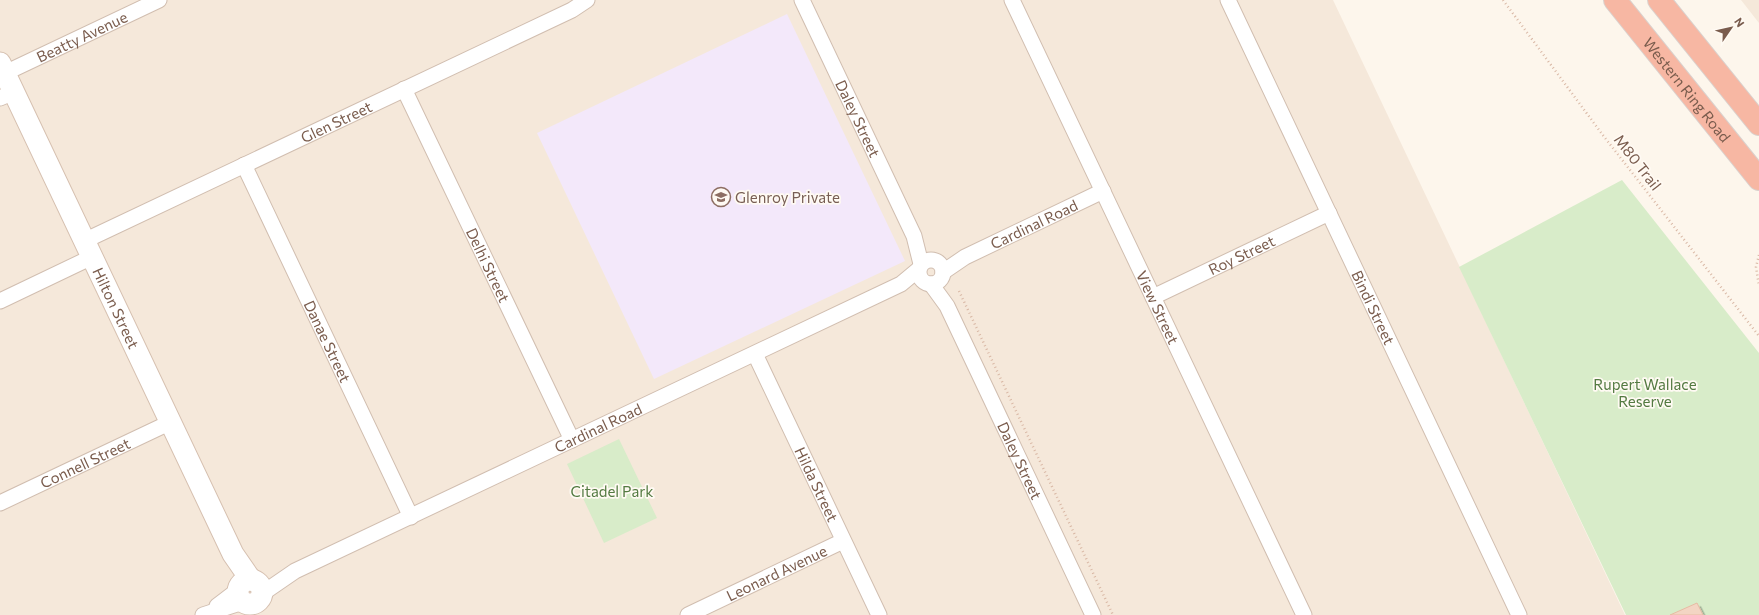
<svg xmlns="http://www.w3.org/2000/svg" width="1759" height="615" viewBox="0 0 1759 615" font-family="Commissioner,sans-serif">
	<defs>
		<filter id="shadow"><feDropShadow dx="3.5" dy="3.5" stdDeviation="0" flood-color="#0004"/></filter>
	</defs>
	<rect width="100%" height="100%" fill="#fdf6ec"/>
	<g fill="#f5e8da">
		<path d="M0,0h1333l292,615h-1625z"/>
		<path d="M1741,0h18v23z"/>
	</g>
	<path fill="#f3e8fa" d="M787,14l118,247 -251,118 -117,-246z"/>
	<g fill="#d8ecc9">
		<path d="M1622,180l137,173v262h-133l-167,-348z"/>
		<path d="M619,439l38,79 -53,25 -37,-79z"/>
	</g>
	<path fill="#f3d5c3" stroke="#e6bba3" filter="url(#shadow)" d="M1697,603l6,12h-33z"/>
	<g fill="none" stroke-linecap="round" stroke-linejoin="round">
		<g stroke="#d1beb0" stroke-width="17">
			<g id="street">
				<path id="s1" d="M802,0l112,236 7,28"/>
				<path id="s2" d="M1012,0l292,615"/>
				<path id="s3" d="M1228,0l291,615"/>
				<path id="s4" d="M5,73l154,-73"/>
				<path id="s5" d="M404,89l168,351"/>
				<path d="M0,98l14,-6"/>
				<path id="s6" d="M244,165l167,352"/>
				<path id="s7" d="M84,241l488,-231 15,-10"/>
				<circle cx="931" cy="272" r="12"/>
				<path id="s8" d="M943,272l22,-15 138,-66"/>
				<path id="s9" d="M931,284l16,22 146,309"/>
				<path id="s10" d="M1153,297l176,-84"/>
				<path d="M0,301l92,-44"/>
				<path id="s11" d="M755,354l124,261"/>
				<path id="s12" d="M0,503l171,-81"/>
				<path id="s13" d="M263,593l32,-22 606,-287 18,-15"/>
				<path d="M217,606l21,-16"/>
				<path d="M203,615l40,-13"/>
				<path id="s14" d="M688,615l155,-74"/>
			</g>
		</g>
		<g stroke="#d6c0b0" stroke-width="23">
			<g id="secondary">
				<path id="s15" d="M0,63l233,491 18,26"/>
				<circle cx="250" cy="592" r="12"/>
			</g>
		</g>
		<g stroke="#dad1cd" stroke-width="24">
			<g id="highway">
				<path id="s16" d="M1615,0l144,179"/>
				<path d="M1659,0l100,124"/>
			</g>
		</g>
		<g stroke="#d9b8a5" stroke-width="2.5" stroke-dasharray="1 3" stroke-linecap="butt">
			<path d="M1503,0l99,134 157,202"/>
			<path d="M1759,255l-3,12 3,19"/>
			<path d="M959,291l154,324"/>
		</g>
		<use href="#street" stroke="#fff" stroke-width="15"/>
		<use href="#secondary" stroke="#fff" stroke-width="21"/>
		<use href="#highway" stroke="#f7b7a3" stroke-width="22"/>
	</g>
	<defs>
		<g id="school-ring" transform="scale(1)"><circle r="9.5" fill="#fffaf3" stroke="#8d6e63" stroke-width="1.5"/><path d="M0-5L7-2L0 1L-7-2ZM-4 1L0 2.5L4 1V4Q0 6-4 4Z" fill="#8d6e63"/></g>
	</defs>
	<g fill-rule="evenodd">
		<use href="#school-ring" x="721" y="197"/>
	</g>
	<g text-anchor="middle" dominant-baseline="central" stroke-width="3.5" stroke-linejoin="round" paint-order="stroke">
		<g font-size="15" fill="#7a5c4d" stroke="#fffaf3">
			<text stroke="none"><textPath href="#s4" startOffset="85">Beatty Avenue</textPath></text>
			<text stroke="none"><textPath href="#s16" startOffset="115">Western Ring Road</textPath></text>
			<text stroke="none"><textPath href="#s1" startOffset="131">Daley Street</textPath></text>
			<text stroke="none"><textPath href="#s7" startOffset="279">Glen Street</textPath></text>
			<text transform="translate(1638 162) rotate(52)">M80 Trail</text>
			<text stroke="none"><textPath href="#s8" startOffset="103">Cardinal Road</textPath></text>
			<text stroke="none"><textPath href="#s10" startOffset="98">Roy Street</textPath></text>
			<text stroke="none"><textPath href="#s5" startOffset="195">Delhi Street</textPath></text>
			<text stroke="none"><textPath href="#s15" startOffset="271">Hilton Street</textPath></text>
			<text stroke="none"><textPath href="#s2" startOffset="340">View Street</textPath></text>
			<text stroke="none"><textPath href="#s3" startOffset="340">Bindi Street</textPath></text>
			<text stroke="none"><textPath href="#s6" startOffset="195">Danae Street</textPath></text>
			<text stroke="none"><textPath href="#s13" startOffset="374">Cardinal Road</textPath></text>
			<text stroke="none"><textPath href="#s9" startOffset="198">Daley Street</textPath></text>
			<text stroke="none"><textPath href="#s12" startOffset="94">Connell Street</textPath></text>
			<text stroke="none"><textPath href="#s11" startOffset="144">Hilda Street</textPath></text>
			<text stroke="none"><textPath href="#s14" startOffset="98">Leonard Avenue</textPath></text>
		</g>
		<g font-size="15" fill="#785e54" stroke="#fffaf3" text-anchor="start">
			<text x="735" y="197">Glenroy Private</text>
		</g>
		<g font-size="15" fill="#537a41" stroke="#fffaf3">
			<text x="1645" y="384">Rupert Wallace<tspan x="1645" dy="17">Reserve</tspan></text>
			<text x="612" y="491">Citadel Park</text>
		</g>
	</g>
	<g transform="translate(1731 28) rotate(56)" stroke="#fffaf3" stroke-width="3" paint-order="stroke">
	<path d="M0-3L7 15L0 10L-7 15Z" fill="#7a5c4d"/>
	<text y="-6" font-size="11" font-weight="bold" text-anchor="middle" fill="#7a5c4d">N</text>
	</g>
</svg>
